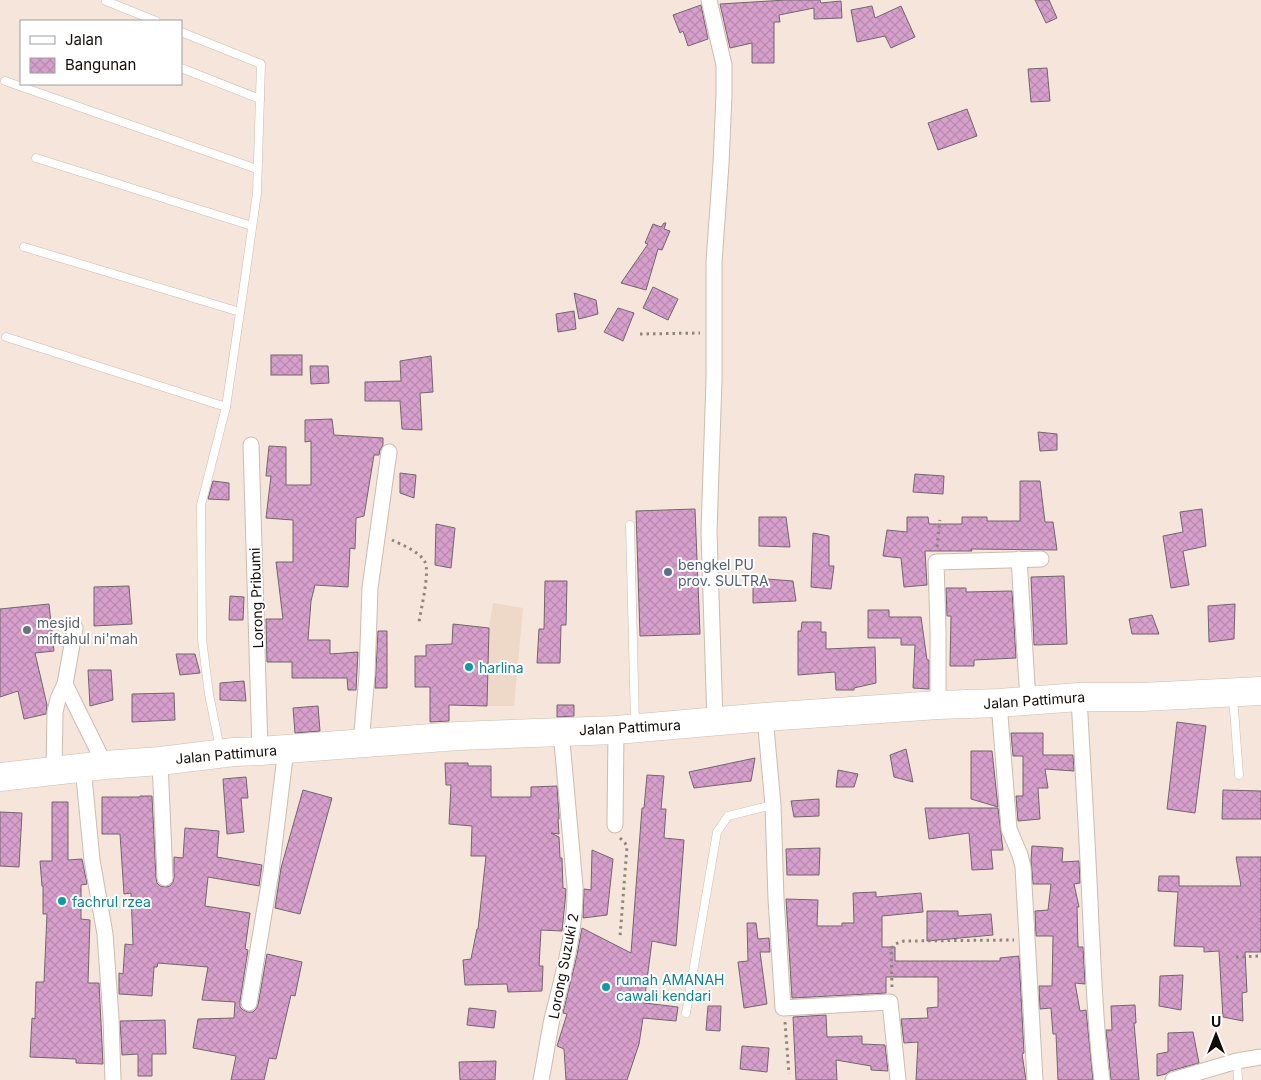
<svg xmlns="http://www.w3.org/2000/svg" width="1261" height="1080" viewBox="0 0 1261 1080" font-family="Inter,sans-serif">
	<defs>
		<pattern id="building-cross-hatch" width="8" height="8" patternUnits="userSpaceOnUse" patternTransform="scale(1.25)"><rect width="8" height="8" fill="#d7a0cc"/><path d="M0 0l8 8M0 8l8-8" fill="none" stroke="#b889ae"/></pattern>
	</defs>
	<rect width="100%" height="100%" fill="#f5e5da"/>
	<path fill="#eed9c8" d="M493,603l30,5 -9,98h-27l2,-78z"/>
	<g fill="url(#building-cross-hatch)" stroke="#72656f">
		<path d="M786,0h34l1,3 20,-2 1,17 -28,1v-11l-35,7 1,7h-6v41h-22v-20l-22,5 -10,-44z"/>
		<path d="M1035,0h14l8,18 -11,5z"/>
		<path d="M701,5l7,34 -20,7 -5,-15 -3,2 -7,-18z"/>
		<path d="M872,6l3,12 26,-12 14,31 -24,11 -6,-12 -28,6 -6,-32z"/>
		<path d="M1047,68l3,33 -19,1 -3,-33z"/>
		<path d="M967,109l10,27 -39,14 -10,-27z"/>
		<path d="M664,223h2l-2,6 6,2 -8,19 -4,-1 -12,41 -25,-7 27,-39 -3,-1 8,-19 8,3z"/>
		<path d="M653,287l25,12 -10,21 -25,-12z"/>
		<path d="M574,293l22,7 2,14 -19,5z"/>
		<path d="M618,308l16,5 -11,28 -19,-9z"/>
		<path d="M574,311l2,18 -18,3 -2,-18z"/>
		<rect x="271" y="355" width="31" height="20"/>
		<path d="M431,356l2,36 -13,1 2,37 -20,-1 -2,-28h-35v-19l36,-1 -1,-20z"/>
		<path d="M310,366h18l1,17 -18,1z"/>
		<path d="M332,419l2,16 49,3v7l-3,5 -1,5h-5l-10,61 -8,2 -1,31 -5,-1 -2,39 -33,-2 -4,16 -3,39h22v14l28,-2 -2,38h-8l-1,-12h-55v-16h-25l-1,-43h17l-7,-57h17v-42l-27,-2 5,-42h-5l3,-30 17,1v38h25v-44l-6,1v-22z"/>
		<path d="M1038,432l19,2v16l-17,1z"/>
		<path d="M400,473l16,2 -2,23 -14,-5z"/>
		<path d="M915,474l29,2 -1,18 -30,-2z"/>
		<path d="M213,481l16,2v17l-21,-1z"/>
		<path d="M1020,481h20l5,41h8l4,28 -86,-1 1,2h-47l2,34 -23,2 -3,-29 -18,-2 4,-26 20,2v-15h21l1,7h33v-7h25v4h33z"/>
		<path d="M695,509l5,125 -60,2 -4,-125z"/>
		<path d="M1202,509l4,37 -23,5 6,34 -18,3 -8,-52 20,-4 -3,-20z"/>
		<path d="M759,517h27l4,30 -31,-1z"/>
		<path d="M436,524l19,4 -4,40 -16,-3z"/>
		<path d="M813,533l16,3v30h5l-3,23 -20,-2z"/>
		<path d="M1064,576l3,68 -33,1 -3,-68z"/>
		<path d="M753,578l40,3 3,20 -43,2z"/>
		<path d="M545,581h22l-1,44h-5l-1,38h-23l2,-34h5z"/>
		<path d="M129,586l3,38 -38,2v-39z"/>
		<path d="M946,588h20v4l46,-1 4,67 -42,2v6h-24l1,-50h-4z"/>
		<path d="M230,596l14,1 -1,23h-14z"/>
		<path d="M49,604l5,47 -19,2 12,52 -1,9 -22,5 -6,-28 -18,6v-88z"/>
		<path d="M1235,604l-1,35 -25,3 -1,-36z"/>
		<path d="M868,610h21v7h32l6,43h2v29l-16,-1 2,-43h-14v-7h-33z"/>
		<path d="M1152,615l7,19h-27l-3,-15z"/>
		<path d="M802,622h19v10h5v17l49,-2 1,36 -22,5v2h-18l-1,-18 -37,3v-44h3z"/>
		<path d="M453,624l36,4 -2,78 -38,-1v16l-19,1v-35h-15v-31h11v-11l26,-1z"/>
		<path d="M378,631h9v57h-12z"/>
		<path d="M176,654h19l5,19 -20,2z"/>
		<path d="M88,670h23l2,30 -23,6z"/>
		<path d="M244,681l2,20 -26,-1v-17z"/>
		<path d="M174,693l1,27 -43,2v-28z"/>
		<path d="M557,705h17v11l-17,1z"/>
		<path d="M318,706l2,25 -25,2 -2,-25z"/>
		<path d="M1177,722l29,4 -11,87 -28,-4z"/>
		<path d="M1011,733h32v22h30l1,16 -29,-2 3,19h-10l2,31 -22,2 -2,-25h7v-40h-10z"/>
		<path d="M906,749l7,33 -19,-5 -4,-22z"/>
		<path d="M971,751h21l6,56 -27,-8z"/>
		<path d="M755,758l-4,23 -57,7 -5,-16z"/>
		<path d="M445,763h23v3h23v31h40v-10l26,-1 2,30v3h-1l1,15 -8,-1 8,4 1,21h2l1,30 3,1 -1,13 -3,29 -21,-1 -2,36h4l-1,25 -34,1 -1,-8 -42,1 -2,-25 8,-1 6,-30h1l8,-73h-15l1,-30 -23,-2 2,-39h-5z"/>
		<path d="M838,770l20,4 -4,13h-18z"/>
		<path d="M647,775l17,1 -3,33h5l-2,29 20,2 -8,106 -24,-5 -8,62 34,4 -2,14 -33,-3 -4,26 -12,36h-61l-2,-31 -7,-3 10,-32 -4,-1 14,-58 5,-27 49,25 11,-145h2z"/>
		<path d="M246,777l2,21h-7l3,34 -17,2 -4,-55z"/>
		<path d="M303,790l29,8 -32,116 -25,-6 6,-40z"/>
		<path d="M1223,790l38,1v28h-39z"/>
		<path d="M140,796h12l4,82 1,5 3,3 6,1 4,-1 3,-4 1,-4v-21l9,1 2,-30 34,3 -2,26 45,8 -3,21 -51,-9 -3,29 45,7 -5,36 3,1 -8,51v6l3,3 5,2h5l3,-3 2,-4 9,-51 35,8 -7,34 -4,-1 -15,64 -7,-1 -5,22h-33l5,-24 -43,-8 5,-29 36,-1 1,-16 -33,-2 6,-33 -50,-4 -1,4h-3l-2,29 -33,-2v-21l4,1 2,-30 8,1 -2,-52 -7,1 -4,-60h-18v-37h38z"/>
		<path d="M819,799v17l-25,1 -3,-16z"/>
		<path d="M52,802h16v58l14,-1 5,25 -6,1v34l9,1 -2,63h11l4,81 -27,-1v-4l-46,-2 2,-39 3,1 1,-37h8l3,-68h-4v-28h-1l-2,-25h12z"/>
		<path d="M925,808h73l5,42h-12l2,19 -21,1 -3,-37 -40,6z"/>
		<path d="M0,812l22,1 -3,54 -19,-1z"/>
		<path d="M1032,846l31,2 -1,14 17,-1 1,22 -6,1 5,23h-2l1,40h5l2,37 -10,-1 5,28 6,-1 7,70h-35l-2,-46h-3l-2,-26 -11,1 -1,-23h13l1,-50h-17l-1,-25 13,-1 3,-26h-18l-2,-23z"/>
		<path d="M820,848l-1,27h-32l-1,-26z"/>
		<path d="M592,850l21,9 -6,56 -24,3 1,-29 7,1z"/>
		<path d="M1236,857h25v95h-16l2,40 -5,1 1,28 -20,-4 -4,-66 -15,1v-5l-30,-1 4,-54 -20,-1 1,-15h20v10h62z"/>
		<path d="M876,892v5l45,-4 2,19 -41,4v31h13v14h105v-3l19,-2 5,97 -2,1 4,26h-110l2,-38 -14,1 -3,-24 27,-1 -1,-10 11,-1v-30h-52v16l-94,5 -6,-99 32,1 -1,26h25v-3h12l-1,-30z"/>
		<path d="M927,911h31v5l33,-2 2,21 -66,6z"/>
		<path d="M747,923h9l2,16 11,-1 1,14h-10l7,52 -23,4 -6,-46 10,-1z"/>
		<path d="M1183,975l-2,35 -22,-4 1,-30z"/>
		<path d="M1135,1005l1,18h-2l5,57h-28l-5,-50h6l-1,-24z"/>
		<path d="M708,1006h13l-1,25 -14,-1z"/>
		<path d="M469,1008l27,3 -2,17 -27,-3z"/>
		<path d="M826,1015l1,22 35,-1v8l23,1 3,26 -17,-1v-4l-35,-6 1,20h-41l-3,-63z"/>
		<path d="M165,1020l1,34h-14v22h-14v-22l-16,1 -2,-34z"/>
		<path d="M1193,1032l6,31 -29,8 -4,3 -9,2v-22l11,-2v-19z"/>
		<path d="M742,1046l27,2 -2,24 -27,-3z"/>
		<path d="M496,1061l-1,19h-35l-1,-18z"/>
	</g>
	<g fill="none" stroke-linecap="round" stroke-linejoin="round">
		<g stroke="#cbbcb1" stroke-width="9">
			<g id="lane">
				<path d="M106,1l50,20"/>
				<path d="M181,32l80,32 -4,129 -14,99 -17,115 -25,98 1,134 7,55 11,55"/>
				<path d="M181,68l79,31"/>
				<path d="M5,81l252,88"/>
				<path d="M36,158l216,68"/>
				<path d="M24,247l216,65"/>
				<path d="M6,337l220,70"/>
				<path d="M630,525l5,198"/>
				<path d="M1233,697l6,78"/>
				<path d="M686,1013l31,-181 11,-16 45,-11"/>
				<path d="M1237,1061l1,19"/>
			</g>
		</g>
		<g stroke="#cbbcb1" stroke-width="17">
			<g id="street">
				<path d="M709,0l15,65v30l-3,69 -7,98v117l-5,153 6,190"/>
				<path d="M251,445l9,306"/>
				<path d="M1019,559l9,141"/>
				<path d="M75,628l-10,56 40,81"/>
				<path d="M1079,697c4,76 9,152 12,228 3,51 4,103 11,155"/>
				<path d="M999,703l10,126 11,26 3,12 12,213"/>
				<path d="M938,705v-76l-2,-67 105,-3"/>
				<path d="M765,717l8,88 3,94 7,109 107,-6 8,78"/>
				<path d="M361,743l6,-68 3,-87 19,-136"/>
				<path d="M160,761l5,117"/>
				<path d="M83,767l9,93 13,74 6,84 2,62"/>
				<path d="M54,771l1,-59 3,-13 7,-15"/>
				<path d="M615,825l1,-95"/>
				<path d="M249,1003l22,-131 15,-123"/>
				<path d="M541,1080c4,-20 7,-41 11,-61 11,-44 24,-88 23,-133l-14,-155"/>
				<path d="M1173,1080l64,-19 24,-4"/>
			</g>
		</g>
		<g stroke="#cbbcb1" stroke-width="29">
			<path id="highway" d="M0,777l105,-12 55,-4 74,-9 26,-1 198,-15 158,-6 149,-13 173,-12 61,-2 80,-6h63l119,-6"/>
		</g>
		<g stroke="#90857d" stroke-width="3" stroke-dasharray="2.5 4" stroke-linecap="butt">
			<path d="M640,334l60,-1"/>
			<path d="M392,540c10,5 27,11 33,22 5,10 -4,47 -6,60"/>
			<path d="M937,547l3,-27"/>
			<path d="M620,838l5,5 2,4 -7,90"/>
			<path d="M1236,957l25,-1"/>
			<path d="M892,987l-1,-38 4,-5 9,-3 110,-1"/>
			<path d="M785,1022l4,52"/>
		</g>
		<use href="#lane" stroke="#fff" stroke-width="8"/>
		<use href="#street" stroke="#fff" stroke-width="15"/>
		<use href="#highway" stroke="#fff" stroke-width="28"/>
	</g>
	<circle fill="#5c6f8a" stroke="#fff" stroke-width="2" cx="668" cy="572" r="5"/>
	<circle fill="#6b7280" stroke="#fff" stroke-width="2" cx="27" cy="630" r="5"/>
	<g fill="#0f9aa8" stroke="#fff" stroke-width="2">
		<circle cx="469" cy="667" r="5"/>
		<circle cx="62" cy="901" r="5"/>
		<circle cx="606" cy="987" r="5"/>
	</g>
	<g text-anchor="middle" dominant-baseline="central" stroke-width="4" stroke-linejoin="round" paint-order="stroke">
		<g font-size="14" fill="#4e5e75" stroke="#fff" text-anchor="start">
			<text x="678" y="564">bengkel PU<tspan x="678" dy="16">prov. SULTRA</tspan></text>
		</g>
		<g font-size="14" fill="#120d09" stroke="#fff">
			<text transform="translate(256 598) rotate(-92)">Lorong Pribumi</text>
			<text transform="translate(1034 700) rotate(-4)">Jalan Pattimura</text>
			<text transform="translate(630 727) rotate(-3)">Jalan Pattimura</text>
			<text transform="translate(226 754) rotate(-5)">Jalan Pattimura</text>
			<text transform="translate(563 966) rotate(-79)">Lorong Suzuki 2</text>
		</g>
		<g font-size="14" fill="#5b616d" stroke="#fff" text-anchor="start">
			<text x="37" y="622">mesjid<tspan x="37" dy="16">miftahul ni'mah</tspan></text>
		</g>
		<g font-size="14" fill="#0d838f" stroke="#fff" text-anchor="start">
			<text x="479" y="667">harlina</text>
			<text x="72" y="901">fachrul rzea</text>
			<text x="616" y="979">rumah AMANAH<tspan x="616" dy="16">cawali kendari</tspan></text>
		</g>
	</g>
	<rect x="20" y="20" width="162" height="65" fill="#ffffff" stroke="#a09e9d"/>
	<rect x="30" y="36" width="25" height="8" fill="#ffffff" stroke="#a09e9d"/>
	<text x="65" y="45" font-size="15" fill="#120d09">Jalan</text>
	<rect x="30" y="58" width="25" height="15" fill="url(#building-cross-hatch)" stroke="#a09e9d"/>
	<text x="65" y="70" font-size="15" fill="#120d09">Bangunan</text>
	<g transform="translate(1216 1035)" stroke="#ffffff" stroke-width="4" paint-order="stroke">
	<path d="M0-4L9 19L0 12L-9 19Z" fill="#120d09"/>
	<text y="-8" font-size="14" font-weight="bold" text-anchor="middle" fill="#120d09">U</text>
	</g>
</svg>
